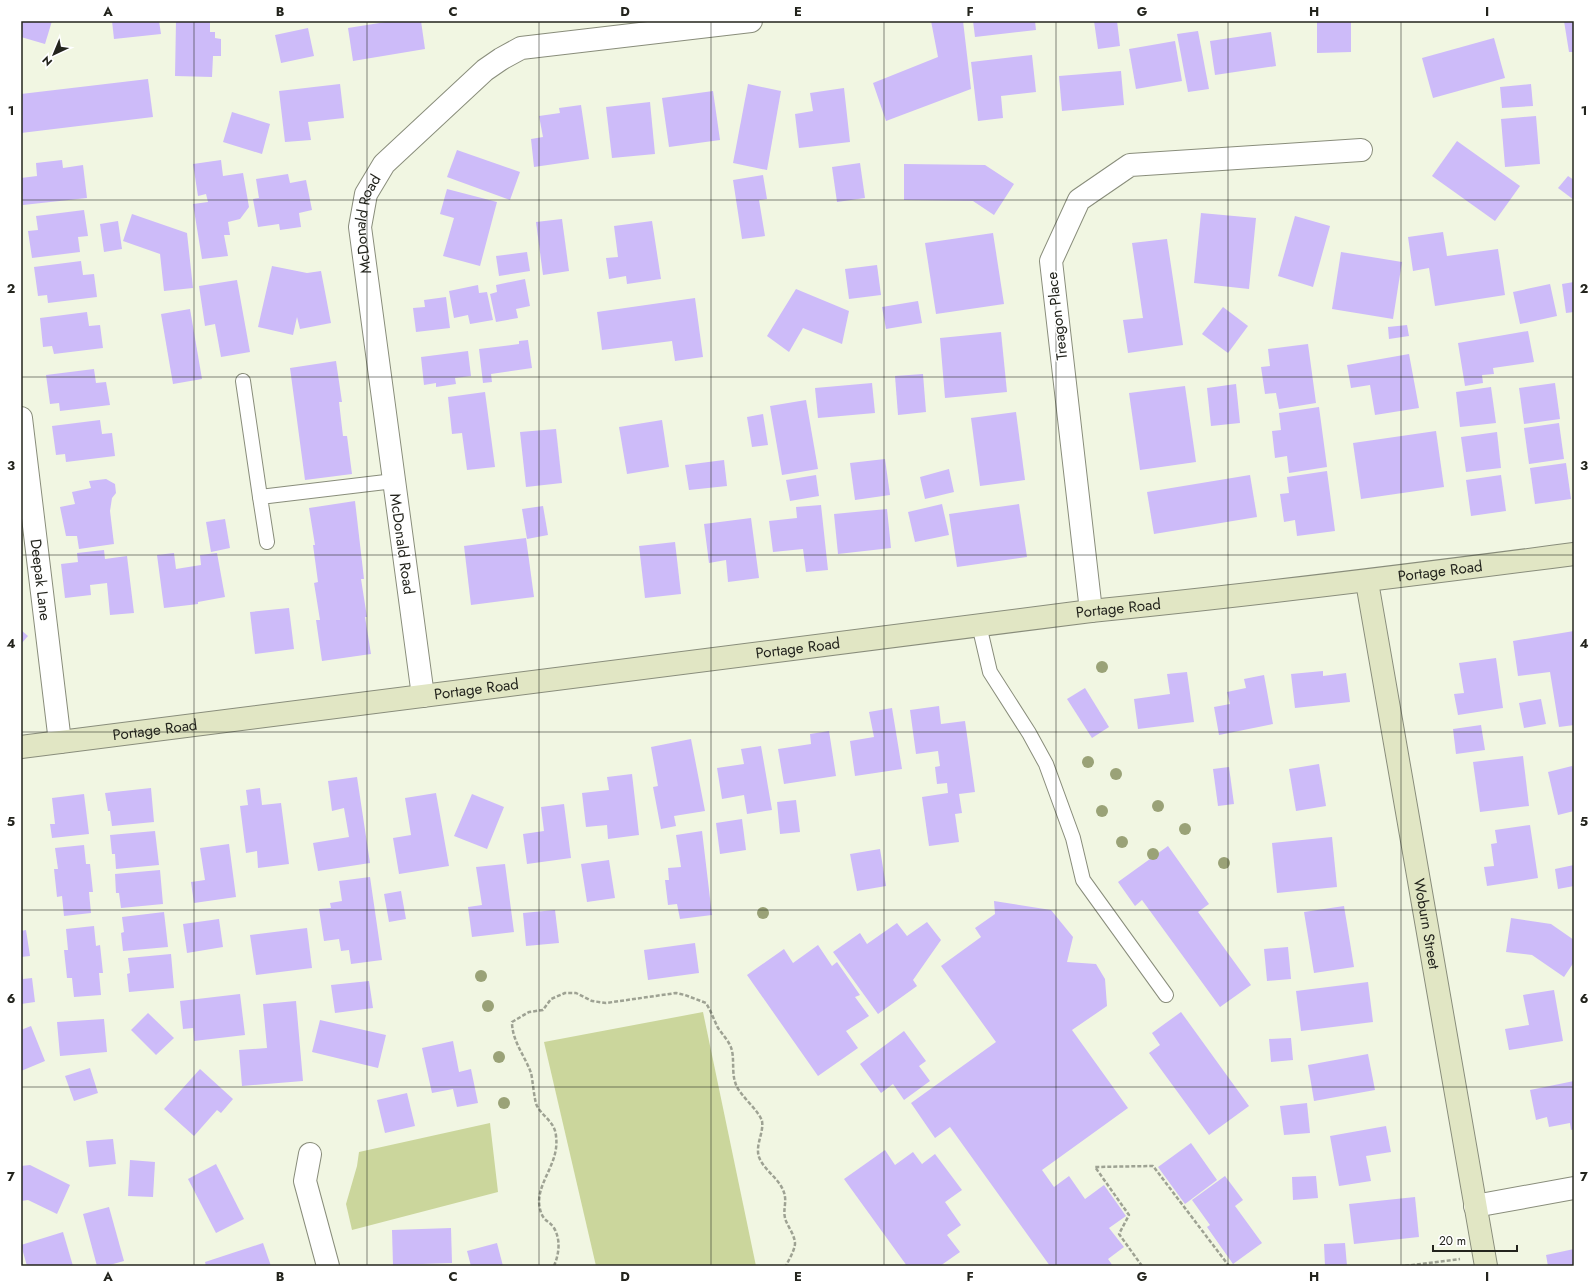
<svg xmlns="http://www.w3.org/2000/svg" width="1595" height="1287" viewBox="0 0 1595 1287" font-family="Jost,sans-serif">
	<rect width="100%" height="100%" fill="#f1f6e2"/>
	<g fill="#cbd69c">
		<path d="M703,1012l53,254h-160l-52,-224z"/>
		<path d="M490,1123l8,69 -146,38 -6,-26 11,-38 2,-14z"/>
	</g>
	<g fill="#cdbbf9">
		<path d="M21,21h31l-7,23 -24,-7z"/>
		<path d="M112,21h47l2,13 -47,5z"/>
		<path d="M176,21h34v11h5v6l6,1v17h-8l-1,21 -37,-1z"/>
		<path d="M392,21h29l4,28 -72,12 -5,-33z"/>
		<path d="M931,21h32l8,68 -85,32 -13,-38 65,-26z"/>
		<path d="M973,21h62l1,9 -61,7z"/>
		<path d="M1094,21h23l3,25 -22,3z"/>
		<path d="M1317,21h34v31l-34,1z"/>
		<path d="M1564,21h10v31h-5z"/>
		<path d="M308,28l6,28 -33,7 -6,-28z"/>
		<path d="M1198,31l11,58 -21,3 -11,-58z"/>
		<path d="M1271,32l5,34 -61,9 -5,-34z"/>
		<path d="M1494,38l11,40 -72,20 -11,-40z"/>
		<path d="M1175,41l7,40 -46,8 -7,-40z"/>
		<path d="M1032,55l4,37 -35,4 2,22 -25,3 -7,-59z"/>
		<path d="M1121,71l3,34 -62,6 -3,-35z"/>
		<path d="M148,79l5,38 -132,16v-39z"/>
		<path d="M340,84l4,34 -36,4 3,18 -26,2 -6,-51z"/>
		<path d="M748,84l33,7 -14,79 -34,-7z"/>
		<path d="M1531,84l2,22 -31,2 -2,-21z"/>
		<path d="M844,88l6,54 -51,6 -4,-34 18,-3 -3,-18z"/>
		<path d="M713,91l7,49 -51,7 -7,-49z"/>
		<path d="M650,102l5,52 -43,4 -6,-51z"/>
		<path d="M581,105l8,54 -55,8 -3,-28 12,-2 -4,-21 21,-3 -1,-5z"/>
		<path d="M232,112l38,12 -8,30 -39,-12z"/>
		<path d="M1536,116l4,48 -35,3 -4,-48z"/>
		<path d="M1457,141l63,45 -25,35 -63,-45z"/>
		<path d="M457,150l63,22 -10,28 -63,-23z"/>
		<path d="M62,160l1,8 20,-3 4,33 -64,7 -2,-27 16,-2 -1,-13z"/>
		<path d="M221,160l2,16 20,-3 6,34 -9,12 -12,3 2,13h-6l4,21 -26,3 -9,-55 15,-2 -2,-8 -8,2 -5,-32z"/>
		<path d="M860,163l5,35 -28,4 -5,-35z"/>
		<path d="M904,164l81,1 29,19 -20,31 -21,-14 -69,-1z"/>
		<path d="M288,174l2,9 16,-3 6,30 -13,3 2,14 -21,3 -1,-6 -21,3 -5,-28 6,-1 -3,-19z"/>
		<path d="M763,175l4,24 -8,1 6,36 -23,3 -9,-59z"/>
		<path d="M1568,176l6,4v20l-16,-12z"/>
		<path d="M447,189l50,13 -17,64 -37,-10 11,-38 -14,-4z"/>
		<path d="M84,210l4,26 -10,1 2,15 -48,6 -4,-27 10,-1 -2,-14z"/>
		<path d="M1201,213l55,5 -7,71 -55,-6z"/>
		<path d="M132,214l55,19 6,55 -29,3 -4,-37 -37,-13z"/>
		<path d="M1295,216l35,10 -17,61 -35,-11z"/>
		<path d="M562,219l7,52 -26,4 -7,-53z"/>
		<path d="M118,221l4,28 -18,3 -4,-28z"/>
		<path d="M652,221l9,58 -34,5 -1,-8 -17,3 -3,-21 12,-1 -4,-31z"/>
		<path d="M1443,232l4,24 51,-7 7,46 -70,11 -6,-38 -16,3 -5,-34z"/>
		<path d="M993,233l11,71 -68,10 -11,-71z"/>
		<path d="M1167,239l16,106 -55,8 -5,-33 20,-2 -11,-75z"/>
		<path d="M527,252l3,19 -31,5 -3,-20z"/>
		<path d="M1341,252l61,10 -9,57 -61,-10z"/>
		<path d="M81,261l2,14 11,-1 3,23 -49,6 -1,-8 -9,1 -4,-29z"/>
		<path d="M877,265l4,30 -32,4 -4,-30z"/>
		<path d="M272,266l35,7 14,-2 10,52 -31,6 -3,-12 -4,18 -35,-8z"/>
		<path d="M525,279l5,27 -14,3 2,9 -22,4 -6,-28 7,-2 -1,-7z"/>
		<path d="M237,280l13,72 -29,5 -6,-33 -10,2 -6,-40z"/>
		<path d="M1574,282v30l-8,1 -4,-29z"/>
		<path d="M1550,284l7,32 -37,8 -7,-32z"/>
		<path d="M478,285l1,8 8,-1 6,28 -23,4 -2,-9 -14,3 -5,-27z"/>
		<path d="M796,289l53,22 -7,33 -39,-16 -14,24 -22,-16z"/>
		<path d="M446,297l4,31 -34,4 -3,-24 12,-1 -1,-7z"/>
		<path d="M695,298l8,59 -28,4 -3,-20 -70,9 -5,-38z"/>
		<path d="M918,301l4,22 -36,6 -4,-22z"/>
		<path d="M1223,307l25,19 -20,27 -26,-19z"/>
		<path d="M190,309l12,70 -29,5 -12,-70z"/>
		<path d="M87,312l2,14 11,-1 3,23 -49,6 -2,-8 -9,1 -3,-29z"/>
		<path d="M1407,325l2,11 -20,3 -1,-12z"/>
		<path d="M1528,331l6,31 -41,6 1,6 -12,1 1,8 -18,3 -7,-43z"/>
		<path d="M1001,332l6,60 -62,6 -5,-60z"/>
		<path d="M528,340l4,28 -41,6 1,8 -9,1 -4,-34 40,-5v-3z"/>
		<path d="M1308,344l8,59 -37,6 -3,-16 -11,1 -4,-27 9,-1 -2,-17z"/>
		<path d="M468,351l3,25 -16,2 1,6 -20,3v-4l-12,2 -3,-28z"/>
		<path d="M1409,354l10,54 -44,7 -5,-30 -19,3 -4,-23z"/>
		<path d="M336,361l6,41h-3l4,34h4l5,38 -47,6 -15,-112z"/>
		<path d="M94,369l2,14 10,-1 4,23 -50,6 -1,-8 -9,1 -4,-29z"/>
		<path d="M923,374l3,38 -28,3 -3,-39z"/>
		<path d="M872,383l3,30 -57,5 -3,-30z"/>
		<path d="M1555,383l5,36 -36,5 -5,-36z"/>
		<path d="M1236,384l4,39 -29,3 -4,-38z"/>
		<path d="M1185,386l11,76 -56,8 -11,-77z"/>
		<path d="M1491,387l5,36 -36,4 -4,-35z"/>
		<path d="M485,392l10,75 -28,3 -5,-37 -10,1 -4,-37z"/>
		<path d="M806,400l12,69 -36,6 -12,-69z"/>
		<path d="M1319,407l8,60 -38,6 -2,-17 -12,2 -3,-27 9,-1 -2,-17z"/>
		<path d="M1016,412l9,68 -45,6 -9,-68z"/>
		<path d="M763,414l5,31 -16,2 -5,-30z"/>
		<path d="M100,420l2,14 10,-1 3,23 -49,6 -1,-8 -9,1 -4,-29z"/>
		<path d="M662,420l7,47 -42,7 -8,-47z"/>
		<path d="M1559,423l5,36 -35,5 -5,-36z"/>
		<path d="M556,429l6,54 -36,4 -6,-55z"/>
		<path d="M1436,431l8,56 -83,12 -8,-56z"/>
		<path d="M1497,432l4,36 -35,4 -5,-35z"/>
		<path d="M885,459l5,36 -35,5 -5,-37z"/>
		<path d="M724,460l3,26 -38,4 -4,-25z"/>
		<path d="M1566,463l5,36 -36,5 -5,-36z"/>
		<path d="M949,469l5,23 -29,7 -5,-22z"/>
		<path d="M1327,471l8,60 -38,5 -2,-16 -11,2 -4,-28 9,-1 -2,-16z"/>
		<path d="M816,475l3,21 -29,5 -4,-21z"/>
		<path d="M1250,475l7,42 -103,17 -7,-42z"/>
		<path d="M1501,475l5,36 -35,5 -5,-36z"/>
		<path d="M106,479l9,5 1,9 -4,5 -2,13 4,33 -35,5 -2,-13h-11l-6,-29 15,-3 -3,-12 19,-4 -2,-7z"/>
		<path d="M355,501l9,78h-3l6,38h-2l6,37 -49,7 -6,-41h4l-6,-37 4,-1 -5,-37h2l-6,-37z"/>
		<path d="M942,504l7,31 -34,7 -7,-30z"/>
		<path d="M1019,504l8,53 -70,10 -8,-53z"/>
		<path d="M821,505l7,65 -22,2 -3,-23 -30,3 -4,-31 28,-3 -1,-11z"/>
		<path d="M543,506l5,29 -21,4 -5,-30z"/>
		<path d="M887,509l4,39 -53,6 -4,-40z"/>
		<path d="M751,518l8,60 -31,4 -2,-22 -17,3 -5,-39z"/>
		<path d="M225,519l5,29 -19,4 -5,-30z"/>
		<path d="M526,538l8,59 -63,8 -7,-59z"/>
		<path d="M675,542l6,52 -36,4 -6,-52z"/>
		<path d="M104,550l1,9 22,-3 7,57 -24,2 -3,-32 -17,2 1,10 -26,3 -4,-34 17,-2 -1,-9z"/>
		<path d="M174,553l2,16 25,-4 -1,-10 17,-2 8,44 -27,5v2l-34,4 -7,-53z"/>
		<path d="M289,608l5,41 -39,5 -5,-42z"/>
		<path d="M21,630l7,6 -7,8z"/>
		<path d="M1574,631v94l-15,2 -9,-55 -32,4 -5,-35z"/>
		<path d="M1496,658l7,50 -45,7 -4,-21 10,-1 -5,-30z"/>
		<path d="M1323,671v5l23,-3 4,29 -55,6 -4,-34z"/>
		<path d="M1187,672l7,50 -56,7 -4,-30 36,-5 -3,-20z"/>
		<path d="M1264,675l9,49 -54,11 -5,-28 16,-3 -3,-12 19,-4 -2,-9z"/>
		<path d="M1085,688l24,39 -17,11 -25,-39z"/>
		<path d="M1541,699l5,25 -22,4 -5,-25z"/>
		<path d="M939,706l2,18 24,-3 10,71 -16,2 3,19 -7,1 4,28 -30,4 -7,-49 26,-4 -1,-10 -10,1 -2,-17 5,-1 -2,-15 -22,3 -6,-44z"/>
		<path d="M892,708l10,61 -47,7 -5,-35 24,-4 -5,-25z"/>
		<path d="M1481,725l4,25 -29,4 -3,-25z"/>
		<path d="M829,731l7,45 -52,8 -6,-35 33,-5 -1,-10z"/>
		<path d="M691,739l14,72 -31,5 2,10 -15,3 -8,-42 5,-1 -7,-39z"/>
		<path d="M761,746l11,64 -25,4 -3,-19 -22,4 -5,-31 27,-4 -3,-15z"/>
		<path d="M1523,756l6,50 -49,6 -7,-50z"/>
		<path d="M1319,764l7,42 -30,5 -7,-42z"/>
		<path d="M1572,766l2,7v38l-16,4 -10,-43z"/>
		<path d="M1229,767l5,37 -16,2 -5,-37z"/>
		<path d="M632,774l7,61 -31,4 -1,-14 -21,2 -4,-34 27,-3 -2,-13z"/>
		<path d="M357,777l13,86 -52,8 -5,-28 36,-6 -5,-29 -12,3 -4,-30z"/>
		<path d="M151,788l3,34 -42,4 -2,-15h-2l-3,-18z"/>
		<path d="M260,788l2,17 19,-2 8,61 -31,4 -1,-17 -11,2 -6,-47 8,-1 -2,-15z"/>
		<path d="M436,793l13,73 -50,8 -6,-36 18,-3 -6,-37z"/>
		<path d="M84,794l5,40 -37,4 -2,-14h5l-3,-26z"/>
		<path d="M472,794l32,13 -17,42 -33,-13z"/>
		<path d="M796,800l4,32 -20,2 -3,-32z"/>
		<path d="M564,804l7,54 -44,6 -4,-30 21,-3 -3,-24z"/>
		<path d="M742,819l4,31 -26,4 -4,-31z"/>
		<path d="M1530,825l8,53 -51,8 -3,-19 10,-1 -3,-22 6,-1 -2,-13z"/>
		<path d="M155,831l4,34 -43,4 -1,-15h-3l-2,-19z"/>
		<path d="M702,831l10,84 -32,4 -3,-15 -9,1 -3,-25h4l-1,-12 13,-1 -5,-32z"/>
		<path d="M1332,837l5,50 -60,6 -5,-50z"/>
		<path d="M229,844l7,53 -42,6 -3,-21 14,-2 -5,-32z"/>
		<path d="M84,845l2,19h4l3,28h-4l2,21 -27,3 -2,-20 -5,1 -3,-28h4l-3,-21z"/>
		<path d="M1168,846l41,58 -11,8 53,73 -31,22 -78,-107 -7,6 -17,-24z"/>
		<path d="M880,849l6,37 -29,5 -7,-37z"/>
		<path d="M609,860l6,38 -28,4 -6,-38z"/>
		<path d="M505,864l9,68 -42,5 -4,-30 14,-2 -6,-38z"/>
		<path d="M1574,865v21l-16,3 -3,-20z"/>
		<path d="M160,870l3,34 -42,4 -2,-15h-3l-1,-19z"/>
		<path d="M370,877l12,83 -31,4 -2,-14 -8,1 -2,-12 -15,2 -5,-32 12,-1 -1,-5 12,-2 -3,-20z"/>
		<path d="M401,891l5,28 -17,3 -5,-28z"/>
		<path d="M994,901l57,9 22,27 -6,25 29,2 9,15 2,27 -35,24 56,78 -86,62 12,17 15,-11 16,23 19,-14 22,31 -17,12 15,19 -16,12 5,7h-63l-100,-139 -15,11 -24,-35 85,-61 -55,-76 40,-29 -6,-9 20,-14z"/>
		<path d="M1344,906l10,61 -40,6 -10,-61z"/>
		<path d="M555,910l4,33 -33,3 -3,-33z"/>
		<path d="M164,912l4,35 -45,4 -2,-18 3,-1 -2,-15z"/>
		<path d="M1511,918l40,6 23,16v22l-10,15 -32,-22 -26,-3z"/>
		<path d="M219,919l4,28 -36,6 -4,-29z"/>
		<path d="M927,922l14,18 -28,40 4,6 -39,28 -45,-62 27,-19 7,11 30,-21 10,13z"/>
		<path d="M94,926l2,20 4,-1 3,28h-4l2,22 -27,2 -2,-19h-5l-3,-28h4l-2,-21z"/>
		<path d="M307,928l5,40 -56,7 -6,-40z"/>
		<path d="M26,930l4,26 -9,1v-26z"/>
		<path d="M695,943l4,30 -51,7 -4,-30z"/>
		<path d="M818,945l14,21 5,-4 23,33 -5,2 14,19 -23,15 12,17 -40,28 -71,-101 37,-26 9,14z"/>
		<path d="M1288,947l3,32 -24,2 -3,-32z"/>
		<path d="M171,954l3,34 -45,4 -2,-18 3,-1 -2,-15z"/>
		<path d="M21,966l2,13 9,-1 3,24 -14,2z"/>
		<path d="M369,981l4,27 -38,5 -4,-28z"/>
		<path d="M1368,982l5,40 -72,9 -5,-40z"/>
		<path d="M1554,990l9,51 -54,9 -4,-21 24,-4 -6,-30z"/>
		<path d="M240,994l5,41 -51,6 -1,-13 -10,1 -3,-28z"/>
		<path d="M296,1001l7,80 -61,5 -3,-36 28,-2 -4,-44z"/>
		<path d="M1181,1012l68,94 -40,29 -60,-82 11,-8 -8,-12z"/>
		<path d="M148,1013l26,25 -18,17 -25,-25z"/>
		<path d="M104,1019l3,33 -47,4 -3,-34z"/>
		<path d="M320,1020l66,15 -8,33 -66,-16z"/>
		<path d="M31,1026l14,35 -24,10v-41z"/>
		<path d="M904,1031l22,30 -7,5 11,15 -26,19 -11,-16 -12,9 -21,-29z"/>
		<path d="M1291,1038l2,22 -22,2 -2,-23z"/>
		<path d="M453,1041l6,31 12,-3 7,34 -21,4 -4,-18 -21,4 -10,-45z"/>
		<path d="M1368,1054l7,36 -61,11 -6,-36z"/>
		<path d="M90,1068l8,25 -24,8 -9,-25z"/>
		<path d="M200,1069l33,30 -12,14 -4,-3 -23,26 -30,-27z"/>
		<path d="M1574,1081v48l-3,1 -1,-7 -21,4 -2,-10 -11,3 -6,-30z"/>
		<path d="M407,1093l8,33 -30,7 -8,-33z"/>
		<path d="M1307,1103l3,30 -26,2 -4,-29z"/>
		<path d="M1386,1126l5,26 -25,4 5,25 -32,5 -9,-50z"/>
		<path d="M113,1139l3,25 -27,3 -3,-26z"/>
		<path d="M1191,1143l26,37 -32,24 -27,-37z"/>
		<path d="M885,1150l10,15 18,-13 9,12 13,-10 27,36 -17,12 16,23 -14,10 13,17 -20,14h-33l-63,-87z"/>
		<path d="M130,1160l25,2 -2,35 -25,-1z"/>
		<path d="M216,1164l28,55 -28,14 -28,-54z"/>
		<path d="M30,1165l40,20 -13,29 -29,-14 -7,1v-35z"/>
		<path d="M1225,1176l18,24 -8,6 27,37 -29,21 -26,-37 3,-2 -18,-25z"/>
		<path d="M1316,1176l2,22 -25,2 -1,-23z"/>
		<path d="M1415,1197l4,40 -65,7 -5,-40z"/>
		<path d="M109,1207l15,54 -18,5h-9l-14,-52z"/>
		<path d="M451,1228l1,35 -59,2 -1,-35z"/>
		<path d="M63,1232l10,34h-46l-6,-21z"/>
		<path d="M263,1243l8,23h-65l-1,-4z"/>
		<path d="M497,1243l6,23h-32l-4,-15z"/>
		<path d="M1345,1243l2,23h-22l-1,-22z"/>
		<path d="M1574,1249v17h-26l-2,-11z"/>
	</g>
	<g fill="none" stroke-linecap="round" stroke-linejoin="round">
		<g stroke="#898d7b" stroke-width="16">
			<g id="lane">
				<path d="M243,381l17,116"/>
				<path d="M267,542l-7,-45 134,-16"/>
				<path d="M979,625l11,47 39,61 17,31 27,74 10,42 83,115"/>
			</g>
		</g>
		<g stroke="#898d7b" stroke-width="24">
			<g id="street">
				<path id="s1" d="M21,418l39,324"/>
				<path d="M1091,611l-40,-350 28,-61 51,-35 231,-15"/>
				<path id="s2" d="M423,696l-63,-469 6,-33 18,-30 101,-94 16,-11 20,-11 230,-27"/>
				<path d="M310,1154l-5,27 23,85"/>
				<path d="M1475,1206l99,-18"/>
			</g>
		</g>
		<g stroke="#898d7b" stroke-width="24">
			<g id="secondary">
				<path id="s3" d="M1367,582l119,684"/>
				<path id="s4" d="M21,747l1070,-136c162,-16 322,-36 483,-57"/>
			</g>
		</g>
		<g stroke="#9ea293" stroke-width="2.5" stroke-dasharray="4 2" stroke-linecap="butt">
			<path d="M554,1266c5,-12 7,-26 0,-38 -5,-8 -11,-6 -14,-19 -6,-25 20,-44 16,-73 -1,-14 -13,-19 -19,-30 -3,-6 -4,-25 -6,-33 -6,-17 -19,-32 -19,-51l17,-10 14,-2 8,-11 14,-6h11l16,8 14,2 70,-10 9,2 21,8c5,8 8,17 12,25 4,6 9,11 12,17 6,12 0,28 7,42 5,10 22,24 25,34 2,12 -7,24 -3,36 4,11 16,19 22,29 9,15 0,22 5,35 3,7 9,15 9,23 -1,8 -6,15 -9,22"/>
			<path d="M1142,1266l-23,-32 10,-19 -34,-48 58,-1 76,100"/>
			<path d="M1405,1266l55,-7"/>
		</g>
		<use href="#lane" stroke="#fff" stroke-width="14"/>
		<use href="#street" stroke="#fff" stroke-width="22"/>
		<use href="#secondary" stroke="#e1e6c4" stroke-width="22"/>
	</g>
	<g fill="#9aa277">
		<circle cx="1102" cy="667" r="6"/>
		<circle cx="1088" cy="762" r="6"/>
		<circle cx="1116" cy="774" r="6"/>
		<circle cx="1158" cy="806" r="6"/>
		<circle cx="1102" cy="811" r="6"/>
		<circle cx="1185" cy="829" r="6"/>
		<circle cx="1122" cy="842" r="6"/>
		<circle cx="1153" cy="854" r="6"/>
		<circle cx="1224" cy="863" r="6"/>
		<circle cx="763" cy="913" r="6"/>
		<circle cx="481" cy="976" r="6"/>
		<circle cx="488" cy="1006" r="6"/>
		<circle cx="499" cy="1057" r="6"/>
		<circle cx="504" cy="1103" r="6"/>
	</g>
	<path fill="none" stroke="#23241d" stroke-width="1" stroke-opacity="0.55" d="M194,21v1245M367,21v1245M539,21v1245M711,21v1245M884,21v1245M1056,21v1245M1228,21v1245M1401,21v1245M21,200h1553M21,377h1553M21,555h1553M21,732h1553M21,910h1553M21,1087h1553"/>
	<g text-anchor="middle" dominant-baseline="central" stroke-width="3" stroke-linejoin="round" paint-order="stroke">
		<g font-size="15" fill="#23241d" stroke="#fff">
			<text stroke="none"><textPath href="#s2" startOffset="477">McDonald Road</textPath></text>
			<text transform="translate(1057 316) rotate(-97)">Treagon Place</text>
			<text transform="translate(402 544) rotate(82)">McDonald Road</text>
			<text stroke="none"><textPath href="#s4" startOffset="1430">Portage Road</textPath></text>
			<text stroke="none"><textPath href="#s1" startOffset="163">Deepak Lane</textPath></text>
			<text stroke="none"><textPath href="#s4" startOffset="1106">Portage Road</textPath></text>
			<text stroke="none"><textPath href="#s4" startOffset="783">Portage Road</textPath></text>
			<text stroke="none"><textPath href="#s4" startOffset="459">Portage Road</textPath></text>
			<text stroke="none"><textPath href="#s4" startOffset="135">Portage Road</textPath></text>
			<text stroke="none"><textPath href="#s3" startOffset="347">Woburn Street</textPath></text>
		</g>
	</g>
	<rect width="1595" height="1287" fill="none" stroke="#ffffff" stroke-width="44"/>
	<g transform="translate(54 54) rotate(224)" stroke="#ffffff" stroke-width="3" paint-order="stroke">
	<path d="M0-3L7 15L0 10L-7 15Z" fill="#23241d"/>
	<text y="-6" font-size="11" font-weight="bold" text-anchor="middle" fill="#23241d">N</text>
	</g>
	<path d="M1433 1245v6h84v-6" fill="none" stroke="#23241d" stroke-width="2"/>
	<text x="1439" y="1245" font-size="12" fill="#23241d" stroke="#ffffff" stroke-width="3" paint-order="stroke">20 m</text>
	<rect x="22" y="22" width="1551" height="1243" fill="none" stroke="#23241d" stroke-width="1.5"/>
	<g font-size="13" text-anchor="middle" font-weight="bold" fill="#23241d">
		<text x="108" y="16">A</text>
		<text x="280" y="16">B</text>
		<text x="453" y="16">C</text>
		<text x="625" y="16">D</text>
		<text x="798" y="16">E</text>
		<text x="970" y="16">F</text>
		<text x="1142" y="16">G</text>
		<text x="1314" y="16">H</text>
		<text x="1487" y="16">I</text>
		<text x="11" y="115">1</text>
		<text x="1584" y="115">1</text>
		<text x="11" y="293">2</text>
		<text x="1584" y="293">2</text>
		<text x="11" y="470">3</text>
		<text x="1584" y="470">3</text>
		<text x="11" y="648">4</text>
		<text x="1584" y="648">4</text>
		<text x="11" y="826">5</text>
		<text x="1584" y="826">5</text>
		<text x="11" y="1003">6</text>
		<text x="1584" y="1003">6</text>
		<text x="11" y="1181">7</text>
		<text x="1584" y="1181">7</text>
		<text x="108" y="1281">A</text>
		<text x="280" y="1281">B</text>
		<text x="453" y="1281">C</text>
		<text x="625" y="1281">D</text>
		<text x="798" y="1281">E</text>
		<text x="970" y="1281">F</text>
		<text x="1142" y="1281">G</text>
		<text x="1314" y="1281">H</text>
		<text x="1487" y="1281">I</text>
	</g>
</svg>
